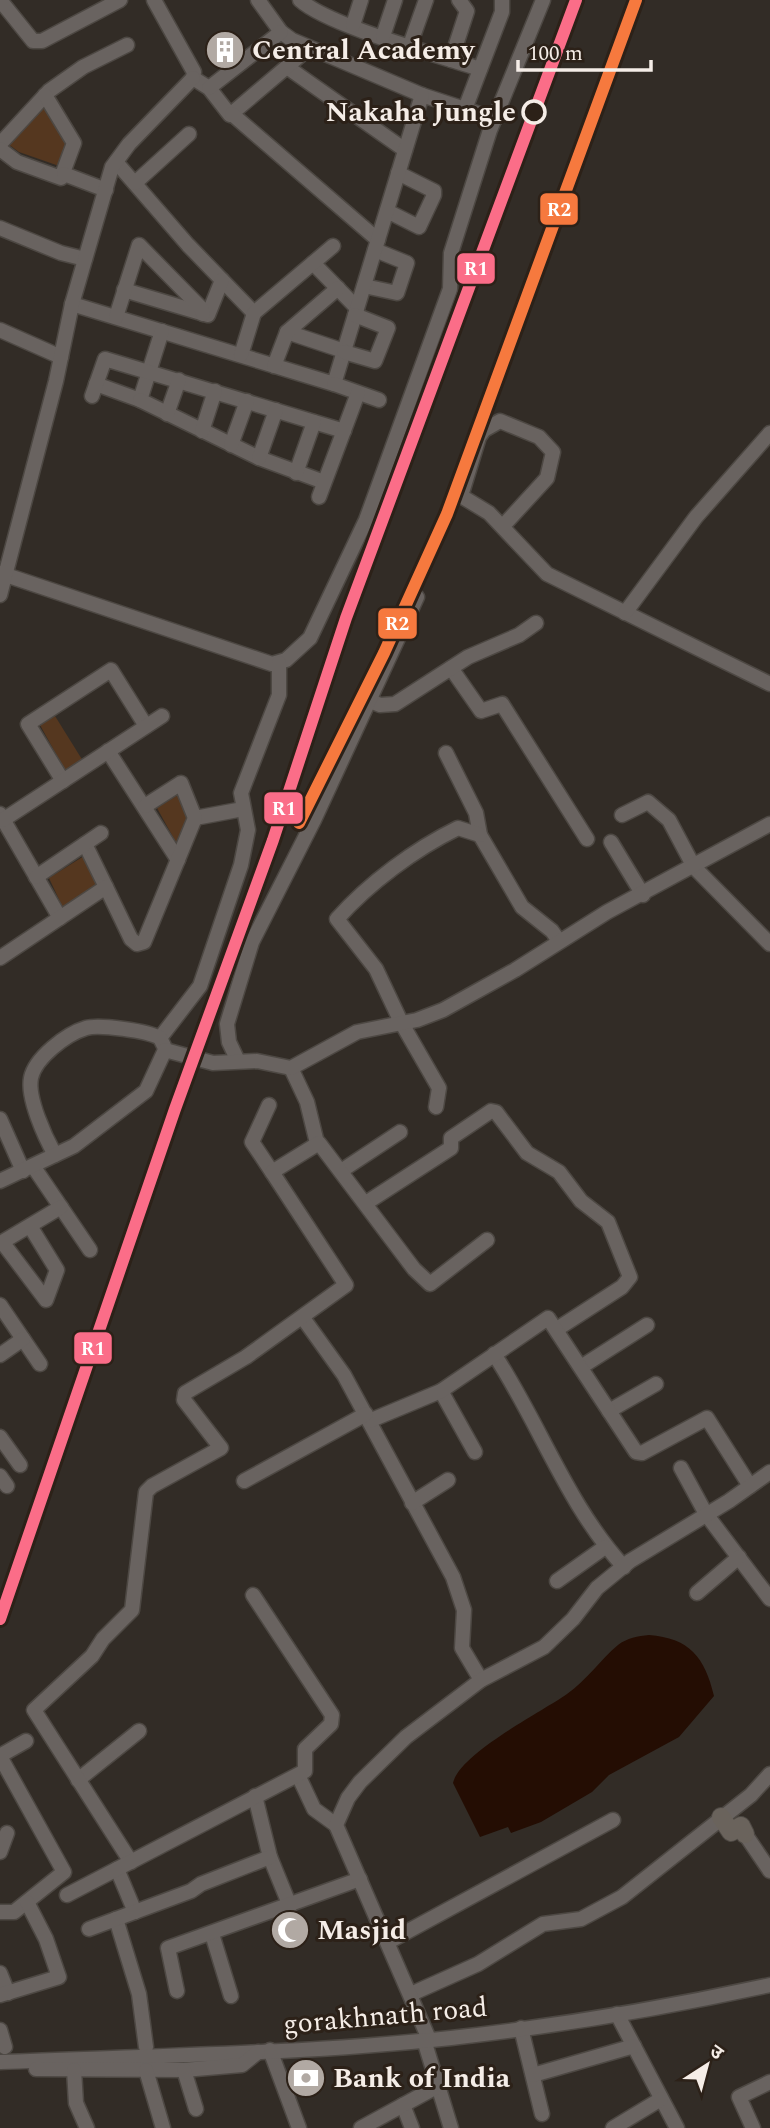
<svg xmlns="http://www.w3.org/2000/svg" width="770" height="2128" viewBox="0 0 770 2128" font-family="Spectral,'Noto Sans Devanagari',serif">
	<rect width="100%" height="100%" fill="#322c26"/>
	<g fill="#55371f">
		<path d="M46,104l24,40 -8,23 -43,-15 -11,-8z"/>
		<path d="M55,716l28,45 -17,11 -26,-47z"/>
		<path d="M178,795l10,20 -10,31 -21,-38z"/>
		<path d="M84,856l14,27 -35,25 -14,-30z"/>
	</g>
	<path fill="#240d03" d="M649,1635c40,3 56,22 65,61l-35,41 -70,38 -17,17 -51,30 -30,11 -3,-6 -28,10 -27,-54c7,-30 87,-70 114,-89 20,-14 33,-34 51,-49 9,-7 20,-9 31,-10z"/>
	<g fill="none" stroke-linecap="round" stroke-linejoin="round">
		<g stroke="#4d4843" stroke-width="17">
			<g id="minor">
				<path d="M0,0l33,41h9l78,-41"/>
				<path d="M154,0l40,72 -1,6"/>
				<path d="M258,0l23,32 11,8 130,55 73,24"/>
				<path d="M300,0c29,26 138,55 180,69"/>
				<path d="M353,25l8,-25"/>
				<path d="M383,36l12,-36"/>
				<path d="M410,45l16,-45"/>
				<path d="M451,60l16,-49 -8,-11"/>
				<path d="M287,67l118,83"/>
				<path d="M193,78l16,10 21,27 79,-67"/>
				<path d="M209,88l72,-56"/>
				<path d="M465,109l37,-97v-12"/>
				<path d="M232,114l146,126"/>
				<path d="M0,144l49,-53 34,-24 44,-22"/>
				<path d="M0,149l17,13 44,16 13,-35 -29,-48"/>
				<path d="M116,162l72,83 66,68"/>
				<path d="M64,174l42,16"/>
				<path d="M135,183l54,-49"/>
				<path d="M387,211l32,16 15,-32v-4l-36,-18"/>
				<path d="M0,228l61,25 24,6"/>
				<path d="M313,263l44,45"/>
				<path d="M364,286l33,7 10,-30 -32,-13"/>
				<path d="M124,290l84,25 14,-35"/>
				<path d="M72,304l262,80 88,-289"/>
				<path d="M116,317l23,-72 62,63 2,6"/>
				<path d="M0,330l61,27"/>
				<path d="M287,332l57,19"/>
				<path d="M344,352l31,9 13,-33 -33,-13"/>
				<path d="M241,355l13,-42 79,-67"/>
				<path d="M274,366l13,-34 51,-44"/>
				<path d="M96,384l44,16 22,-69"/>
				<path d="M334,384l45,16"/>
				<path d="M92,396l13,-37 239,72"/>
				<path d="M140,400l119,58 65,24"/>
				<path d="M167,414l12,-34"/>
				<path d="M202,431l13,-40"/>
				<path d="M231,445l16,-44"/>
				<path d="M259,458l17,-48"/>
				<path d="M296,473l18,-51"/>
				<path d="M319,497l39,-104"/>
				<path d="M503,526l44,-48 6,-26 -14,-15 -39,-16 -16,9 -5,7 -18,59 28,17 58,61 223,110"/>
				<path d="M0,573l272,91 14,-4 24,-22 56,-118 84,-231 1,-36 39,-123 53,-130"/>
				<path d="M0,595l56,-214 16,-77 40,-137 17,-23 64,-66"/>
				<path d="M625,613l71,-96 74,-84"/>
				<path d="M451,668l30,43 21,-7 85,135"/>
				<path d="M368,700l12,5 15,-1 73,-47 51,-22 17,-12"/>
				<path d="M108,751l70,109"/>
				<path d="M446,753l30,60 4,22 42,72 30,24 7,10"/>
				<path d="M63,781l-35,-57 83,-54 35,56"/>
				<path d="M0,814l60,104"/>
				<path d="M622,815l26,-13 21,18 25,47 76,77"/>
				<path d="M195,818l48,-9"/>
				<path d="M3,820l159,-104"/>
				<path d="M611,842l32,53"/>
				<path d="M85,844l21,43"/>
				<path d="M36,877l65,-44"/>
				<path d="M0,958l106,-71 25,52 6,5 7,-2 51,-124 -14,-35 -36,23"/>
				<path d="M160,1038l40,-52 41,-121 7,-35 -7,-37 38,-98v-32"/>
				<path d="M238,1061l-9,-19 -2,-18 25,-82 62,-122 103,-223"/>
				<path d="M291,1068l16,34 10,41"/>
				<path d="M269,1105l-17,37 20,30"/>
				<path d="M436,1107l3,-19 -38,-66 -25,-53 -39,-50c32,-36 78,-70 121,-91l22,7"/>
				<path d="M0,1119l23,52"/>
				<path d="M55,1155c-10,-18 -28,-57 -24,-77 4,-20 35,-44 55,-50 13,-4 62,3 74,10l4,8"/>
				<path d="M33,1166l57,84"/>
				<path d="M341,1171l59,-39"/>
				<path d="M0,1181l74,-35 72,-55 19,-41 48,13 44,-2 34,7 66,-36 60,-12 26,-10 72,-40 92,-58 163,-88"/>
				<path d="M366,1203l85,-55v-10l40,-27 5,1 31,41 32,19 22,29 27,21 22,55 -8,10 -65,42"/>
				<path d="M30,1226l27,44 -11,30 -43,-57 1,-2 57,-34"/>
				<path d="M0,1305l40,59"/>
				<path d="M303,1318l41,57 109,202 11,33 -2,38 19,32"/>
				<path d="M494,1354c46,70 73,151 130,213"/>
				<path d="M0,1355l23,-16"/>
				<path d="M581,1367l66,-42"/>
				<path d="M441,1391l34,61"/>
				<path d="M609,1411l47,-27"/>
				<path d="M369,1421l72,-30 107,-73 88,134 6,1 65,-35 43,68"/>
				<path d="M0,1437l20,28"/>
				<path d="M681,1468l25,46 64,85"/>
				<path d="M0,1476l7,10"/>
				<path d="M244,1481l122,-67"/>
				<path d="M412,1503l36,-23"/>
				<path d="M557,1581l48,-34"/>
				<path d="M697,1593l42,-36"/>
				<path d="M298,1775l16,34 22,16"/>
				<path d="M78,1780l61,-49"/>
				<path d="M255,1796l15,61 20,49"/>
				<path d="M745,1834l25,37"/>
				<path d="M0,1852l7,-19"/>
				<path d="M131,1862l-97,-152 58,-54 11,-17 29,-29 14,-118 6,-6 69,-38 -37,-48 1,-7 61,-36 100,-72 -74,-113 47,-29 95,126 16,15 57,-44"/>
				<path d="M117,1869l18,43"/>
				<path d="M67,1895l238,-124v-22l26,-25 1,-9 -79,-120"/>
				<path d="M0,1912h14l50,-40 -62,-112 1,-6 23,-13"/>
				<path d="M116,1919l23,75 7,53"/>
				<path d="M89,1929l102,-38 10,-7 69,-27"/>
				<path d="M212,1934l19,62"/>
				<path d="M388,1942l225,-122"/>
				<path d="M0,1973l8,20"/>
				<path d="M177,1991l-9,-43 192,-69"/>
				<path d="M411,1994l67,-30 65,-40 38,-5 41,-22 129,-102 19,-21"/>
				<path d="M0,1995l59,-18 -13,-38 -19,-37"/>
				<path d="M617,2014l60,114"/>
				<path d="M521,2028l21,86"/>
				<path d="M0,2030l5,17"/>
				<path d="M429,2039l-93,-214 12,-27 12,-16 46,-45 75,-57 63,-33 29,-28 24,-31 33,-27 99,-60 41,-29"/>
				<path d="M424,2040l27,88"/>
				<path d="M270,2050l29,78"/>
				<path d="M0,2062c150,-6 301,-8 451,-24 107,-12 214,-30 319,-53"/>
				<path d="M36,2069l148,1 58,-5 16,-13"/>
				<path d="M74,2070l2,33 11,25"/>
				<path d="M146,2070l17,58"/>
				<path d="M184,2070l12,39"/>
				<path d="M533,2075l101,-29"/>
				<path d="M403,2105l9,23"/>
				<path d="M361,2128l77,-42"/>
				<path d="M613,2128l48,-29"/>
				<path d="M753,2128l-14,-31 31,-15"/>
			</g>
		</g>
		<g stroke="#4d4843" stroke-width="20">
			<path id="major" d="M721,1817l10,15 10,-6 4,8"/>
		</g>
		<use href="#minor" stroke="#696360" stroke-width="14"/>
		<use href="#major" stroke="#6a635c" stroke-width="18"/>
		<g stroke="#2c2118" stroke-width="18">
			<path id="rail-1" d="M0,1619l175,-510 98,-269 73,-222 230,-618"/>
		</g>
		<g stroke="#2c2118" stroke-width="18">
			<path id="rail-2" d="M299,823l85,-170 63,-139 189,-514"/>
		</g>
		<use href="#rail-1" stroke="#fb6d88" stroke-width="12"/>
		<use href="#rail-2" stroke="#f6793e" stroke-width="12"/>
	</g>
	<defs>
		<g id="building-disc" transform="scale(2.0125)"><circle r="9.5" fill="#b1a9a3" stroke="#2c2118"/><path d="M-4-6H4V6H1V3H-1V6H-4ZM-2.5-4.3h1.7v1.8h-1.7ZM.8-4.3h1.7v1.8H.8ZM-2.5-1h1.7V.8h-1.7ZM.8-1h1.7V.8H.8Z" fill="#fff"/></g>
		<g id="mosque-disc" transform="scale(2.0125)"><circle r="9.5" fill="#b1a9a3" stroke="#2c2118"/><path d="M3.5-4.9A6 6 0 1 0 3.5 4.9A5 5 0 1 1 3.5-4.9Z" fill="#fff"/></g>
		<g id="bank-disc" transform="scale(2.0125)"><circle r="9.5" fill="#b1a9a3" stroke="#2c2118"/><path d="M-6-4H6V4H-6ZM0-2.3a2.3 2.3 0 1 0 0 4.6a2.3 2.3 0 1 0 0-4.6Z" fill="#fff"/></g>
	</defs>
	<g fill-rule="evenodd">
		<use href="#building-disc" x="225" y="50"/>
		<use href="#mosque-disc" x="290" y="1930"/>
		<use href="#bank-disc" x="306" y="2078"/>
	</g>
	<circle fill="#2c2118" stroke="#f5ede7" stroke-width="3.5" cx="534" cy="112" r="11"/>
	<g text-anchor="middle" dominant-baseline="central" stroke-width="6" stroke-linejoin="round" paint-order="stroke">
		<g font-size="28" font-weight="bold" fill="#f5ede7" stroke="#2c2118" text-anchor="start">
			<text x="252" y="50">Central Academy</text>
			<text x="317" y="1930">Masjid</text>
			<text x="333" y="2078">Bank of India</text>
		</g>
		<g font-size="28" font-weight="bold" fill="#f5ede7" stroke="#2c2118" text-anchor="end">
			<text x="516" y="112">Nakaha Jungle</text>
		</g>
		<g font-size="28" fill="#f5ede7" stroke="#2c2118">
			<text transform="translate(385 2016) rotate(-5)">gorakhnath road</text>
		</g>
	</g>
	<g stroke="#2c2118" stroke-width="2.5">
		<rect x="539" y="192" width="40" height="34" rx="7" fill="#f6793e"/>
		<rect x="456" y="252" width="40" height="33" rx="7" fill="#fb6d88"/>
		<rect x="377" y="607" width="41" height="33" rx="7" fill="#f6793e"/>
		<rect x="263" y="791" width="41" height="34" rx="7" fill="#fb6d88"/>
		<rect x="73" y="1331" width="40" height="34" rx="7" fill="#fb6d88"/>
	</g>
	<g font-size="19" text-anchor="middle" font-weight="bold" fill="#fff">
		<text x="559" y="216">R2</text>
		<text x="476" y="275">R1</text>
		<text x="397" y="630">R2</text>
		<text x="284" y="815">R1</text>
		<text x="93" y="1355">R1</text>
	</g>
	<g transform="translate(707 2065) rotate(36)" stroke="#2c2118" stroke-width="5" paint-order="stroke">
	<path d="M0-5L12 26L0 18L-12 26Z" fill="#f5ede7"/>
	<text y="-10" font-size="19" font-weight="bold" text-anchor="middle" fill="#f5ede7">उ</text>
	</g>
	<path d="M518 60v10h133v-10" fill="none" stroke="#f5ede7" stroke-width="3.5"/>
	<text x="528" y="60" font-size="21" fill="#f5ede7" stroke="#2c2118" stroke-width="5" paint-order="stroke">100 m</text>
</svg>
